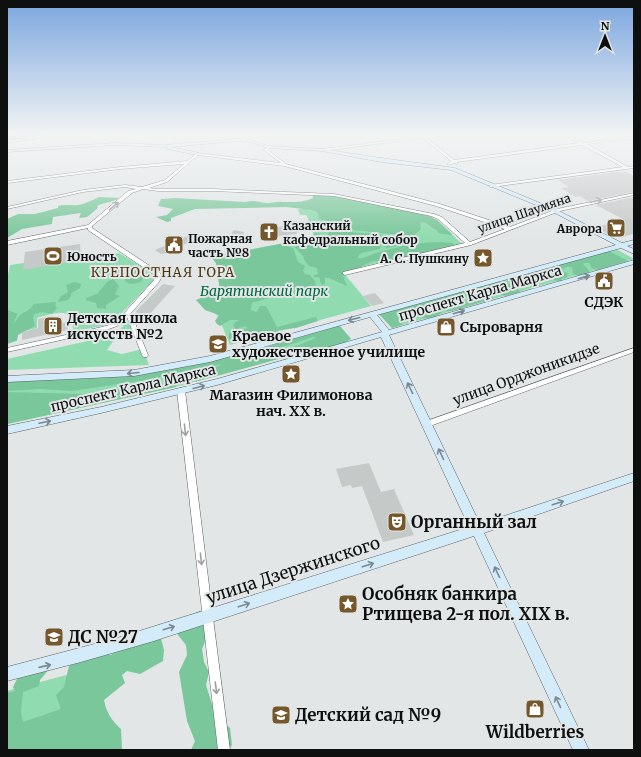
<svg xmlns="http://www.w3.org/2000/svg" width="641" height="757" viewBox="0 0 641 757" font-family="Merriweather,serif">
	<rect width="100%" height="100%" fill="#e2e6e7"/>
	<g fill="#90dbaf">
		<path d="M307,208l130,12 25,24 -120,27 29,35 -141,39 -12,-29 -22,-16 24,-10 -4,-27 -5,-6 100,-19 3,-4 -9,-12 4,-2 -3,-5h-6l-2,-6z"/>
		<path d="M616,249l18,10 -242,69 -13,-14z"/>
		<path d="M119,253l31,19 4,4 -1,5 -39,40 -9,4 -32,7c0,-4 0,-11 -3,-15 -5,-9 -25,-1 -33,1v10l-19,4 -1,9 -10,3v-64l3,-15 14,-2v6z"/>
		<path d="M129,319l5,16 -20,5 -7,10 15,4 21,-5 6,16 -142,5v-11l103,-23 8,-4z"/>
		<path d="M339,325l12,14 -172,47 -172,38v-43c54,-2 108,-2 161,-11 59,-9 115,-28 171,-45z"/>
		<path d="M92,668l-1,82h-84v-59z"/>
	</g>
	<g fill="#79c79a" fill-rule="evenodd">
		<path d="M313,194l36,4 80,18 8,4 15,14 -1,1 -13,-2 -1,-3c-7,-2 -9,-9 -17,-8l1,7 -7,6 -4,1 -76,-8c6,6 41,3 54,10l4,-1 24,3 -6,3 -23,5 -6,-4 -1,5 -19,4 -4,5h5c29,-10 58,-18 90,-15l2,2 -54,14 -27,2 -30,15 4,10 -18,-8h-4v6l-3,1 -2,-4v-3l-6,-1v-2l4,-1 -1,-6 -8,-2 -4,-5 -2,-5 -8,-9 3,-4v-3l13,-2 3,-4 -1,-1 7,1v2l8,-1 1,-7h5l-3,-6 -12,-3 -1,-6 -6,-3 -26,-3 -91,2 -24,9v3l-4,1 -11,-5 11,-2 6,-6 -15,-3 3,-7 14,-1 70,4c12,-3 14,1 24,1 4,0 9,-2 13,-1 10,0 20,1 31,-4z"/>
		<path d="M99,197l20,1c-7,5 -15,4 -22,8l1,2 -11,9 -8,1 2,-5 -28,4 -1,7 -30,5 -15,9v-19l11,-5h17l23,-6v-2c7,-2 13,0 20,-1 8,-1 14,-5 21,-8z"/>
		<path d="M280,244l13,4 5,14 7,4 -2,5 2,3 5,1 5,6 1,7 -5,2 1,4c-9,5 -19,0 -29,1 -10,1 -21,5 -31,8l-1,7 6,2 3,-6h6l11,21 39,-10 2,4 -22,7 -18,2 -1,3c-9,3 -19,12 -29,8v-3h-4l-3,3 -12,-2v-6l19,-5 -3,-2 -9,3 -3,-3 1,-3 5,-3h-9l-10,6 -3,-2 -2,-3 4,-6 -14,-5 -9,-10 24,-10 -4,-27 -5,-6z"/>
		<path d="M609,251l19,10 -31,9 -5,-2 -3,-5h-5l-1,1 7,8 -11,4 -6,-2 -1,-7h-6l-6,4 8,2 -2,5h-4v3h-2l-6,-1 -8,-5 -16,3 8,9c-5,1 -9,0 -13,-4l1,-1 -7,-7z"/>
		<path d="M142,269l4,3 -5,10c-6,1 -13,4 -16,-2l1,-8z"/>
		<path d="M113,279l6,7 -4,8 5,2 -14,9v4l-9,-1 -1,-5 -10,-3v-2l11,-4 10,-12z"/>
		<path d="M498,281l5,3h11l6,8 -15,4 -10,-3 -2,-6h-3l-2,2 -6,2 -82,23 -3,2 3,3 2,6 -10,3 -13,-14z"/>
		<path d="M74,282l7,2 -1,4 -9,5v3l-3,4 -10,2 3,-6 7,-4 -2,-7z"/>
		<path d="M487,295l5,1 1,3 -42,12h-8c-5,7 -18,9 -26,6l-1,-2 8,-4z"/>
		<path d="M56,302l-1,3 2,3 -5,6 -10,-2 -8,2 -1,4 2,8 -17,9 -1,5 -10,4v-34l11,4 -4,7 1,1 5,-7 10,-6 4,-5z"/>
		<path d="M339,325l12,14c-9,6 -29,11 -40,11l-116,32c0,-13 19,-12 27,-18l-76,16 -74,11 -32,-2 -33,2v-10c54,-2 108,-2 161,-11 59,-9 115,-28 171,-45zM313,337l3,1 -20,8 -49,15 -1,-4h-3l33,-8z"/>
		<path d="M156,382l10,3 4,-3 5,1 1,2v2l-169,37v-32l76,2 9,4h10l6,-2 9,-6z"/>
		<path d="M200,611l4,2 7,14 -9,22 2,13 5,10 -3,13 11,35 7,3 6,5 2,17 -3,5h-38l4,-9 -8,-20 -8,-49 8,-17 -1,-10 -8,-10 -1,-4 11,-15z"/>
		<path d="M161,638l3,12 -1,11 -23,13 -13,-3 -5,4 3,8 -21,17c2,12 8,21 17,29l1,21h-115v-57l8,-2 -2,-4 7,-14 30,-5 -10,12 -1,6 -16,6 -2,20 2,10 38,-13 -5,-14 8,-8 5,-21 7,-5 29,-9 6,3 8,-8z"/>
	</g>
	<g fill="#c5c9c8">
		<path d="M616,172h10l8,4v16l-46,9 -9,-5 -4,1 -14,-9 8,-1 -11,-7z"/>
		<path d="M634,197l-1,37 -11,3 -12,-2 -14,-8 29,-7 -29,-15z"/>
		<path d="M293,225l1,3h6l-4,6 -18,2 -3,-9z"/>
		<path d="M234,230l10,2 -1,6h-12l1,-6z"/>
		<path d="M190,235l7,3 -30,15 -6,1 -6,-4z"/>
		<path d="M80,244l1,16 -58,10 2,-18z"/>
		<path d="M163,284l12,2 -27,30 -9,2 -3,-7z"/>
		<path d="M375,293l9,10 -12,3 -9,-10z"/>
		<path d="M53,316v9l14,-3 1,8 -46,10v-8l16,-4v-9z"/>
		<path d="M369,463l12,29 13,-3 20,46 -31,7 -21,-56 -10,2 -1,-3 -9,2 -6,-18z"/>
	</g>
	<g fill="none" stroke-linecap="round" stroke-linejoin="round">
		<g stroke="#5c6061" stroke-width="1">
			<g id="street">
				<path d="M10,133h9l-12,3v-2z"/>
				<path d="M255,133h13l-18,3 -5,5 -3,-1 6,-6z"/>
				<path d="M448,133h12l-33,5 27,22 125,-17 -18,-10h5l18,10 50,-7v2l-47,6 41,23 6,-1v2l-142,19h-2v-2l133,-18 -41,-22 -125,17v2l-3,-1 -5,2 -2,-1 4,-3 -28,-23 -101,13 -2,-1 2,-1 99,-12 1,-2 2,1z"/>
				<path d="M268,146l3,1 -3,3 18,14 154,40 70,23 47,-18 77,-16v2l-74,16 -89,34 -126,30 -2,-1v-2l122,-29 -27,-24 -7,-3 -97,-20 -122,-5h-54l-15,-2 -11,4 -40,33v2l67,44 3,4 -3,6 -28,31 17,42 -1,2h-4l-1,-2 -15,-38 -10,9 -11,4 -99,22v-4l95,-21 11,-3 4,-3 37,-41 2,-4 -68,-46v-2l-81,17v-4l81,-16 40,-34 8,-2 -11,-2 -42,5 -76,17v-2l76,-17 42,-5 17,2 23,-7 19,-16 -64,5 -113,14v-2l113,-14 67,-6 10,-8 84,10 -16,-12 -1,-1zM198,155l86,11 152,40 69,23 -35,13 -28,-25 -8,-3 -100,-20 -122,-5h-54l-9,-1 18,-6z"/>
				<path d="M634,348v4l-204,74h-6l-1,-2 1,-2z"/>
				<path d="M181,388l4,3c15,120 29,239 45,359h-12c-14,-120 -27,-239 -41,-359z"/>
			</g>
		</g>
		<g stroke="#5c6061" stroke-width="1">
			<g id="secondary">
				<path d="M59,133h13l-65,10v-2z"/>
				<path d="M237,139l13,1 19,6 53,3 59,9 74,10 102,42 65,33 12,-3v4l-7,2 7,3v5l-13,-6 -244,67 12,15 245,-70v4l-245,71 91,189 154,-51v8l-150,52 105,217h-16l-99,-214 -320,105 -73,21 -74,19v-14l110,-29 352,-111 -88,-190 -164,48 -116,28 -94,21v-8l94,-19 116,-28 165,-47 -12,-15 -160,45 -76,14 -127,6v-6l127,-6 76,-14 406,-111 -63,-33 -102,-42 -70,-8 -59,-11 -53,-3 -19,-6 -13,-1 -66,6 28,6v2h-2l-30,-6v-2l-53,-2 -107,7v-2l107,-7 50,2z"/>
			</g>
		</g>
		<use href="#street" fill="#fff" fill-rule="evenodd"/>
		<use href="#secondary" fill="#d4ebfa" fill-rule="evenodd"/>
		<g stroke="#636666" stroke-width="2.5">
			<path id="rail" d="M7,138l34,-5"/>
		</g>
		<use href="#rail" stroke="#e2e6e7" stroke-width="1.5" stroke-dasharray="4.5" stroke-linecap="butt"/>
	</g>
	<defs><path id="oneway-shaft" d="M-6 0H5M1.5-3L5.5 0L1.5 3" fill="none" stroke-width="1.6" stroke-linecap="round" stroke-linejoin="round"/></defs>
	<g stroke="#9f9f9f">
		<use href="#oneway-shaft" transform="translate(596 201) rotate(-12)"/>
		<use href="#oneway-shaft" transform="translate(114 206) rotate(-41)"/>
		<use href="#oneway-shaft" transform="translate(185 430) rotate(84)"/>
		<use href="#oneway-shaft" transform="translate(201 559) rotate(84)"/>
		<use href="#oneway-shaft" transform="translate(216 688) rotate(83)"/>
	</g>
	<g stroke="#7b8891">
		<use href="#oneway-shaft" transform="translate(584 277) rotate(-16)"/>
		<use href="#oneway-shaft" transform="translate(459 312) rotate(-16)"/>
		<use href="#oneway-shaft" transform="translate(354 319) rotate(165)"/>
		<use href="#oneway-shaft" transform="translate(133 373) rotate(175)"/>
		<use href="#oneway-shaft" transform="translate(199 387) rotate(-14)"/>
		<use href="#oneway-shaft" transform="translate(410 388) rotate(-116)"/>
		<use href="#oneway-shaft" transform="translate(45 422) rotate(-12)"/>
		<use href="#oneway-shaft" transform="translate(441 454) rotate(-115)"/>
		<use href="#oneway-shaft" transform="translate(558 503) rotate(-18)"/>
		<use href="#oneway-shaft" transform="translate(368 565) rotate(-18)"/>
		<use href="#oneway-shaft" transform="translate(497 572) rotate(-115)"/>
		<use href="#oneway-shaft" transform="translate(244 605) rotate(-18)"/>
		<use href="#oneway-shaft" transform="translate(169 628) rotate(-17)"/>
		<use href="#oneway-shaft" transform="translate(45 666) rotate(-13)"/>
		<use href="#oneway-shaft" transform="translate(558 702) rotate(-115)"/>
	</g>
	<linearGradient id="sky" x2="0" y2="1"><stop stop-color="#7ba6df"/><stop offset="0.56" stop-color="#f2f4f4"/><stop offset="1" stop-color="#f2f4f4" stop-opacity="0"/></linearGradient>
	<rect width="641" height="239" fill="url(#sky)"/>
	<defs>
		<g id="supermarket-square" transform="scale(1)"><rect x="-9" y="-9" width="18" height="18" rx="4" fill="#75572b" stroke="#e2e6e7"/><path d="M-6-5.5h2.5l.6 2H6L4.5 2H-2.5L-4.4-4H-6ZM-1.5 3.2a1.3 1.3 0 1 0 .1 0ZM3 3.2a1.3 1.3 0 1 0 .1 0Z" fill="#fff"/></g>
		<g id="church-square" transform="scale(1)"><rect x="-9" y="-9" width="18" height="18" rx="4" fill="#75572b" stroke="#e2e6e7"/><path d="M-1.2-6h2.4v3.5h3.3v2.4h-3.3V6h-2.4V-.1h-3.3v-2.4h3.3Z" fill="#fff"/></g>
		<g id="civic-square" transform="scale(1)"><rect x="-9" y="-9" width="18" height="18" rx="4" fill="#75572b" stroke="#e2e6e7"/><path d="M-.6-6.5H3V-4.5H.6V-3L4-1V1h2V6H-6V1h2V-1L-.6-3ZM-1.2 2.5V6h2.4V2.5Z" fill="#fff"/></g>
		<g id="stadium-square" transform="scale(1)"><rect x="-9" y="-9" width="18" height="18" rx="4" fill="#75572b" stroke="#e2e6e7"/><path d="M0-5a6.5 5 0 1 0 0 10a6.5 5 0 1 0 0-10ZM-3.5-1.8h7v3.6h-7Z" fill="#fff"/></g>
		<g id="sight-square" transform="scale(1)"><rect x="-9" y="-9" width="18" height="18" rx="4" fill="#75572b" stroke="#e2e6e7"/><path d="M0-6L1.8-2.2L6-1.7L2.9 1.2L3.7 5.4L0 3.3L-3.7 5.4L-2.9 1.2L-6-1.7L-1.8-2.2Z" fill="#fff"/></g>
		<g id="building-square" transform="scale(1)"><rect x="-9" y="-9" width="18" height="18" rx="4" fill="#75572b" stroke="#e2e6e7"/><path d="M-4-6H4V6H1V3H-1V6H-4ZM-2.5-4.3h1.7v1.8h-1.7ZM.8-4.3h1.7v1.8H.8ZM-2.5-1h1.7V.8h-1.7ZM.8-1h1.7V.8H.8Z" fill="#fff"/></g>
		<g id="shop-square" transform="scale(1)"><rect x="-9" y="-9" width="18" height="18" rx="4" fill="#75572b" stroke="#e2e6e7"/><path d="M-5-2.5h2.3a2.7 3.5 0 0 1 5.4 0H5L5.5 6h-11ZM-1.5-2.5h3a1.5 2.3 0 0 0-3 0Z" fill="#fff"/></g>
		<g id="university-square" transform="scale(1)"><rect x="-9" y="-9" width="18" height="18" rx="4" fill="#75572b" stroke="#e2e6e7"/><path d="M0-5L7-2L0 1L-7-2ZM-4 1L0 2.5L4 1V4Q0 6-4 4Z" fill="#fff"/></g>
		<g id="theatre-square" transform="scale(1)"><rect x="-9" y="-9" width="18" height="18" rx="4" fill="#75572b" stroke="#e2e6e7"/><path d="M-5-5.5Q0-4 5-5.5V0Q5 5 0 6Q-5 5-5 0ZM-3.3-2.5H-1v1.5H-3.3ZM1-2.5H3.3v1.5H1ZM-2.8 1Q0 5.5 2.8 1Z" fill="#fff"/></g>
		<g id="school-square" transform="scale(1)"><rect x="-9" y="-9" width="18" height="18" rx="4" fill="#75572b" stroke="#e2e6e7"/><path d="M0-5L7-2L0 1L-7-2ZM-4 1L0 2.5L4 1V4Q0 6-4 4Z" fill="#fff"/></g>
	</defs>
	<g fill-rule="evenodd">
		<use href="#supermarket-square" x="616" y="228"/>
		<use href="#church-square" x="269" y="232"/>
		<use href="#civic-square" x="174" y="245"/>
		<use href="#stadium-square" x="53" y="256"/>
		<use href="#sight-square" x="483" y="258"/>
		<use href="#civic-square" x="604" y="281"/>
		<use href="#building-square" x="53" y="326"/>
		<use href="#shop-square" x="446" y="327"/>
		<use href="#university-square" x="218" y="344"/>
		<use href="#sight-square" x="291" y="374"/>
		<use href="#theatre-square" x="397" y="522"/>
		<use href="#sight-square" x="348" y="604"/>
		<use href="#school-square" x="54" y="637"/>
		<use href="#shop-square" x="535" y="709"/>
		<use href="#school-square" x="281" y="715"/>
	</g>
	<g text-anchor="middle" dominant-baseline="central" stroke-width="4" stroke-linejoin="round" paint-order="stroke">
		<g font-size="12" fill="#0e1010" stroke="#e2e6e7">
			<text transform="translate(524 213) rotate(-19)">улица Шаумяна</text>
		</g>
		<g font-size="12" font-weight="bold" fill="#0e1010" stroke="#e2e6e7" text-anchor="start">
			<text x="283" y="225">Казанский<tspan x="283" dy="14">кафедральный собор</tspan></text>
			<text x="602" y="228" text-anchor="end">Аврора</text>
			<text x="188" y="238">Пожарная<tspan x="188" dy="14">часть №8</tspan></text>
			<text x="67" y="256">Юность</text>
			<text x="469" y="258" text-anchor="end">А. С. Пушкину</text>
		</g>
		<g font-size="13" letter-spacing="1" fill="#4d3612" stroke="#e2e6e7">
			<text x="163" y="272">КРЕПОСТНАЯ ГОРА</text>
		</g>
		<g font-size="14" font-style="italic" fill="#02663e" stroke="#e2e6e7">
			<text x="264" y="291">Барятинский парк</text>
		</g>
		<g font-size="14" fill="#0e1010" stroke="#e2e6e7">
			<text transform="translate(480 293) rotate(-16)">проспект Карла Маркса</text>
			<text transform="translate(526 374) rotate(-20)">улица Орджоникидзе</text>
			<text transform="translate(133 388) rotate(-13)">проспект Карла Маркса</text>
		</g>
		<g font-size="14" font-weight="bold" fill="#0e1010" stroke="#e2e6e7" text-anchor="start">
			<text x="604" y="302" text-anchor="middle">СДЭК</text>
			<text x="67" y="318">Детская школа<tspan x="67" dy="16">искусств №2</tspan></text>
			<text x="460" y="327">Сыроварня</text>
			<text x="232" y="336">Краевое<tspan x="232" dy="16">художественное училище</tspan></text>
			<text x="291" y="395" text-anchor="middle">Магазин Филимонова<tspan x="291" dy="16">нач. ХХ в.</tspan></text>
		</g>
		<g font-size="17" font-weight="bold" fill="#0e1010" stroke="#e2e6e7" text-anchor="start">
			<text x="411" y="522">Органный зал</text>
			<text x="362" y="594">Особняк банкира<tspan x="362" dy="20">Ртищева 2-я пол. XIX в.</tspan></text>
			<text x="68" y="637">ДС №27</text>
			<text x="295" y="715">Детский сад №9</text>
			<text x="535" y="732" text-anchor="middle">Wildberries</text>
		</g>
		<g font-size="17" fill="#0e1010" stroke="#e2e6e7">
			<text transform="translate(293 570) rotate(-18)">улица Дзержинского</text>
		</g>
	</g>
	<rect width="641" height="757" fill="none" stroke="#0e1010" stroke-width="16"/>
	<g transform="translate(605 36)" stroke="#e2e6e7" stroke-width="3" paint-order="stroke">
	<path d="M0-3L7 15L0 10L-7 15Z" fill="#0e1010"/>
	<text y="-6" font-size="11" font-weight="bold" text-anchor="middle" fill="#0e1010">N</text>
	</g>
</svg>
